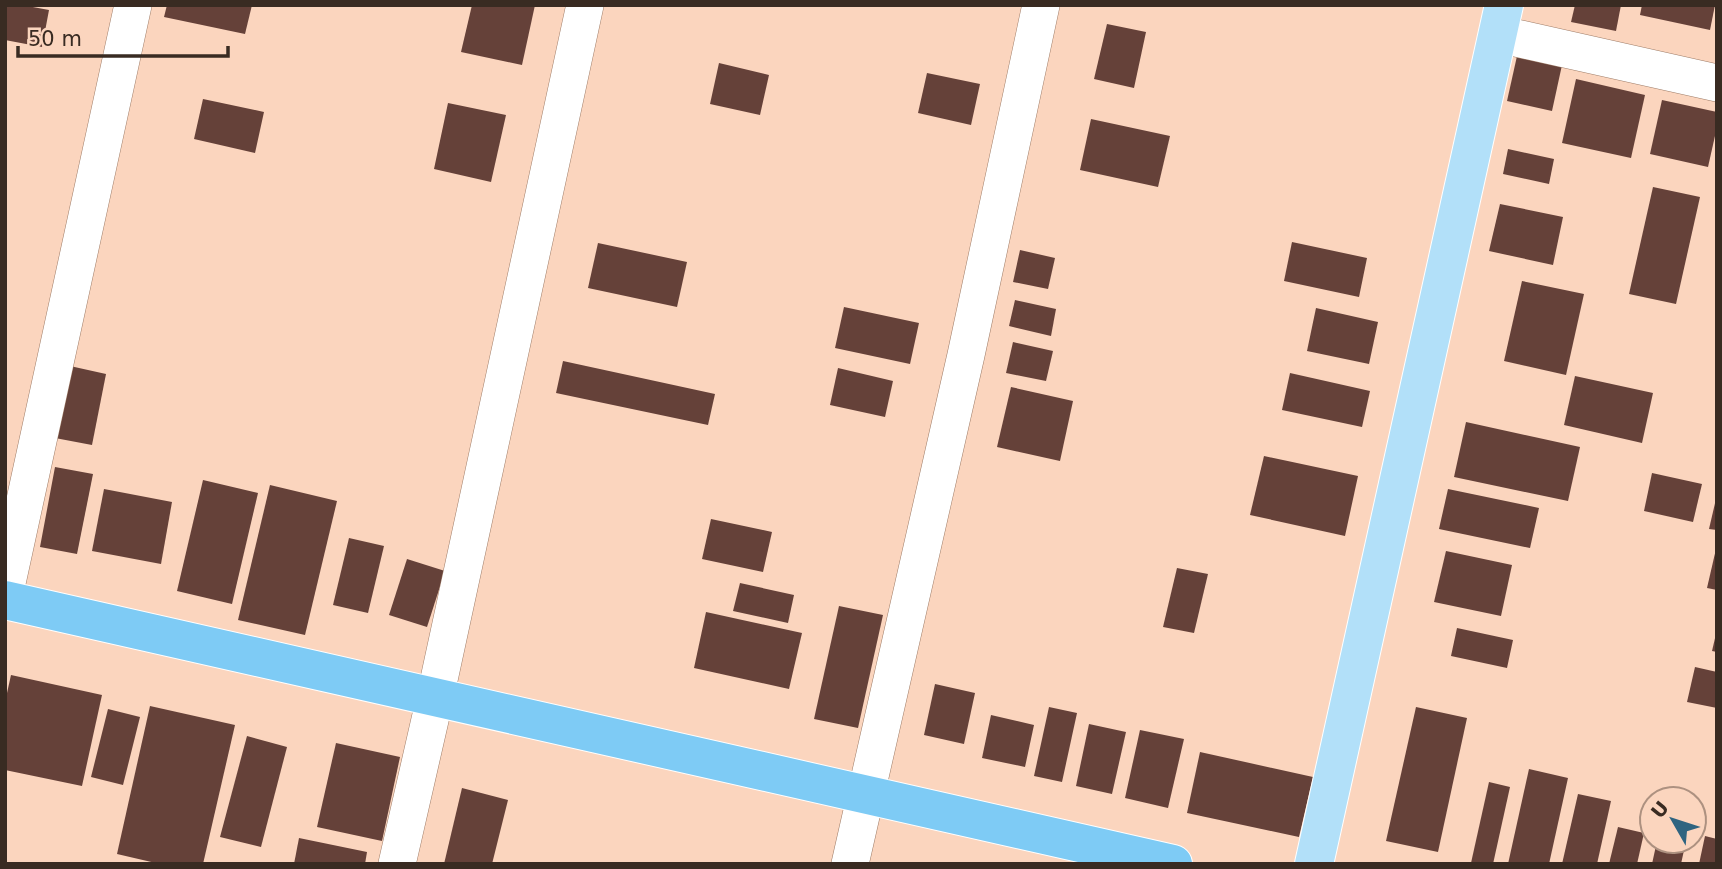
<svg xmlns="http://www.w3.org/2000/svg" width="1722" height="869" viewBox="0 0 1722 869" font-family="'DejaVu Sans',sans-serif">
	<rect width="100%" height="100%" fill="#fbd5be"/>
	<g fill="#654139">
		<path d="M5,5h17l27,5 -7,37 -37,-7z"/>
		<path d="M167,5h85l-7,29 -81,-17z"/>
		<path d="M472,5h63l-13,60 -61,-13z"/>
		<path d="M1575,5h46l-5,26 -45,-9z"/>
		<path d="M1642,5h73l-5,25 -70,-15z"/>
		<path d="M1107,24l39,8 -12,56 -40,-9z"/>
		<path d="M1517,56l45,9 -10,46 -45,-10z"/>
		<path d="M719,63l50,12 -9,40 -50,-11z"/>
		<path d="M927,73l53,11 -9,41 -53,-12z"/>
		<path d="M1576,79l69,16 -14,63 -69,-15z"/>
		<path d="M203,99l61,13 -9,41 -61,-14z"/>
		<path d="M1662,100l55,12v15l-9,40 -58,-13z"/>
		<path d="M448,103l58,12 -15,67 -57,-13z"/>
		<path d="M1091,119l79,17 -12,51 -78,-17z"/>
		<path d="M1508,149l46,10 -5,25 -46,-10z"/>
		<path d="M1653,187l47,10 -24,107 -47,-10z"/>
		<path d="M1500,204l63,13 -10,48 -64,-14z"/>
		<path d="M1292,242l75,16 -8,39 -75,-16z"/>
		<path d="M598,243l89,19 -10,45 -89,-19z"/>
		<path d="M1020,250l35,8 -7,31 -35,-7z"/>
		<path d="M1522,281l62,13 -18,81 -62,-14z"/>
		<path d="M1015,300l41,9 -5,27 -42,-10z"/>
		<path d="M844,307l75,16 -9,41 -75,-16z"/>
		<path d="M1316,308l62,14 -9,42 -62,-13z"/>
		<path d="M1013,342l40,9 -7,30 -40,-8z"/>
		<path d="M563,361l152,33 -7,31 -152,-32z"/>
		<path d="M70,366l36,8 -14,71 -37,-7z"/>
		<path d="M838,368l55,13 -8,36 -55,-12z"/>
		<path d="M1290,373l80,18 -8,36 -80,-17z"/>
		<path d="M1575,376l78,17 -11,50 -78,-18z"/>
		<path d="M1011,387l62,14 -13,60 -63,-14z"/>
		<path d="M1466,422l114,25 -12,54 -114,-24z"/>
		<path d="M1264,456l94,20 -13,60 -95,-21z"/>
		<path d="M55,467l38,7 -16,80 -37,-7z"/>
		<path d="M1652,473l50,11 -9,38 -49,-11z"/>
		<path d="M203,480l55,13 -26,111 -55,-13z"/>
		<path d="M270,485l67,16 -32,134 -67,-15z"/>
		<path d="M104,489l68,13 -11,62 -69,-13z"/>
		<path d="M1448,489l91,19 -9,40 -91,-19z"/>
		<path d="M1716,499l1,1v30l-8,-1z"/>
		<path d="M711,519l61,13 -9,40 -61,-13z"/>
		<path d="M349,538l35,8 -16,67 -35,-8z"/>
		<path d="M1716,549h1v41l-10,-2z"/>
		<path d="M1446,551l66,14 -11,51 -67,-14z"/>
		<path d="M407,559l38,12 -18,56 -38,-12z"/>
		<path d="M1177,568l31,6 -14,59 -31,-6z"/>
		<path d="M740,583l54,12 -6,28 -55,-12z"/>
		<path d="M839,606l44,9 -25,113 -44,-9z"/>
		<path d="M706,612l96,21 -13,56 -95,-21z"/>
		<path d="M1457,628l56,12 -6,28 -56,-12z"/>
		<path d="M1716,634h1v18l-5,-1z"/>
		<path d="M1695,667l22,5v36l-30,-6z"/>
		<path d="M11,675l91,20 -20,91 -77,-16v-68z"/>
		<path d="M935,684l40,9 -11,51 -40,-9z"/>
		<path d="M150,706l85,19 -32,139h-43l-43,-10z"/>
		<path d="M1049,707l28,6 -15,69 -28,-6z"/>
		<path d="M1416,707l51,11 -29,134 -52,-11z"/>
		<path d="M108,709l32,8 -17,68 -32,-8z"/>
		<path d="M991,715l43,10 -9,42 -43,-9z"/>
		<path d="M1089,724l37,8 -14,62 -36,-8z"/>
		<path d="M1140,730l44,9 -16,69 -43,-10z"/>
		<path d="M247,736l40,11 -26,100 -41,-10z"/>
		<path d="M336,743l64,14 -18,84 -65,-14z"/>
		<path d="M1200,752l113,25 -14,60 -112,-24z"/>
		<path d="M1529,769l39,9 -19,86h-41z"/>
		<path d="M1489,782l21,5 -17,77h-20l-2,-1z"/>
		<path d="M462,788l46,12 -16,64h-48z"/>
		<path d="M1578,794l33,7 -14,63h-35z"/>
		<path d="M1618,827l26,6 -7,31h-28z"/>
		<path d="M1705,836l12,3v25h-18z"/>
		<path d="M299,838l68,14 -2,12h-71z"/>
		<path d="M1657,841h29l-5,23h-29z"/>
	</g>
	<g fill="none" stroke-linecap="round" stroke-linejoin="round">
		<g stroke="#9e7c67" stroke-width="38">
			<g id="minor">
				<path d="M1498,34l219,49"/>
				<path d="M5,592l128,-587"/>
				<path d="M397,864l38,-166 150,-693"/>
				<path d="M850,864l116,-509 75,-350"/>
			</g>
		</g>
		<g stroke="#fff" stroke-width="40">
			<path id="major" d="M1314,864l190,-859"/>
		</g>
		<g stroke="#fff" stroke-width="40">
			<path id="highway" d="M5,600l1168,264"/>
		</g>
		<use href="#minor" stroke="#fff" stroke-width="37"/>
		<use href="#major" stroke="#b2e0f9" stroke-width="38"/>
		<use href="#highway" stroke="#7ecbf5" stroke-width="38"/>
	</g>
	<rect width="1722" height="869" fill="none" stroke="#392b22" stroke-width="14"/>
	<g transform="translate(1673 820) rotate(309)"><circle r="33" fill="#fbd5be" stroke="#ad9180" stroke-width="2"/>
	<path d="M0-5L12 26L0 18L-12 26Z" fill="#2f6480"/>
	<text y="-10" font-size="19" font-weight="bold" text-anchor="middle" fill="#392b22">U</text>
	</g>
	<path d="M18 46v10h210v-10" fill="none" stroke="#392b22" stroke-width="3.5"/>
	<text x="28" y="46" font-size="21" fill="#392b22" stroke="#fbd5be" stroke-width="5" paint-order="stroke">50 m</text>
</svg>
